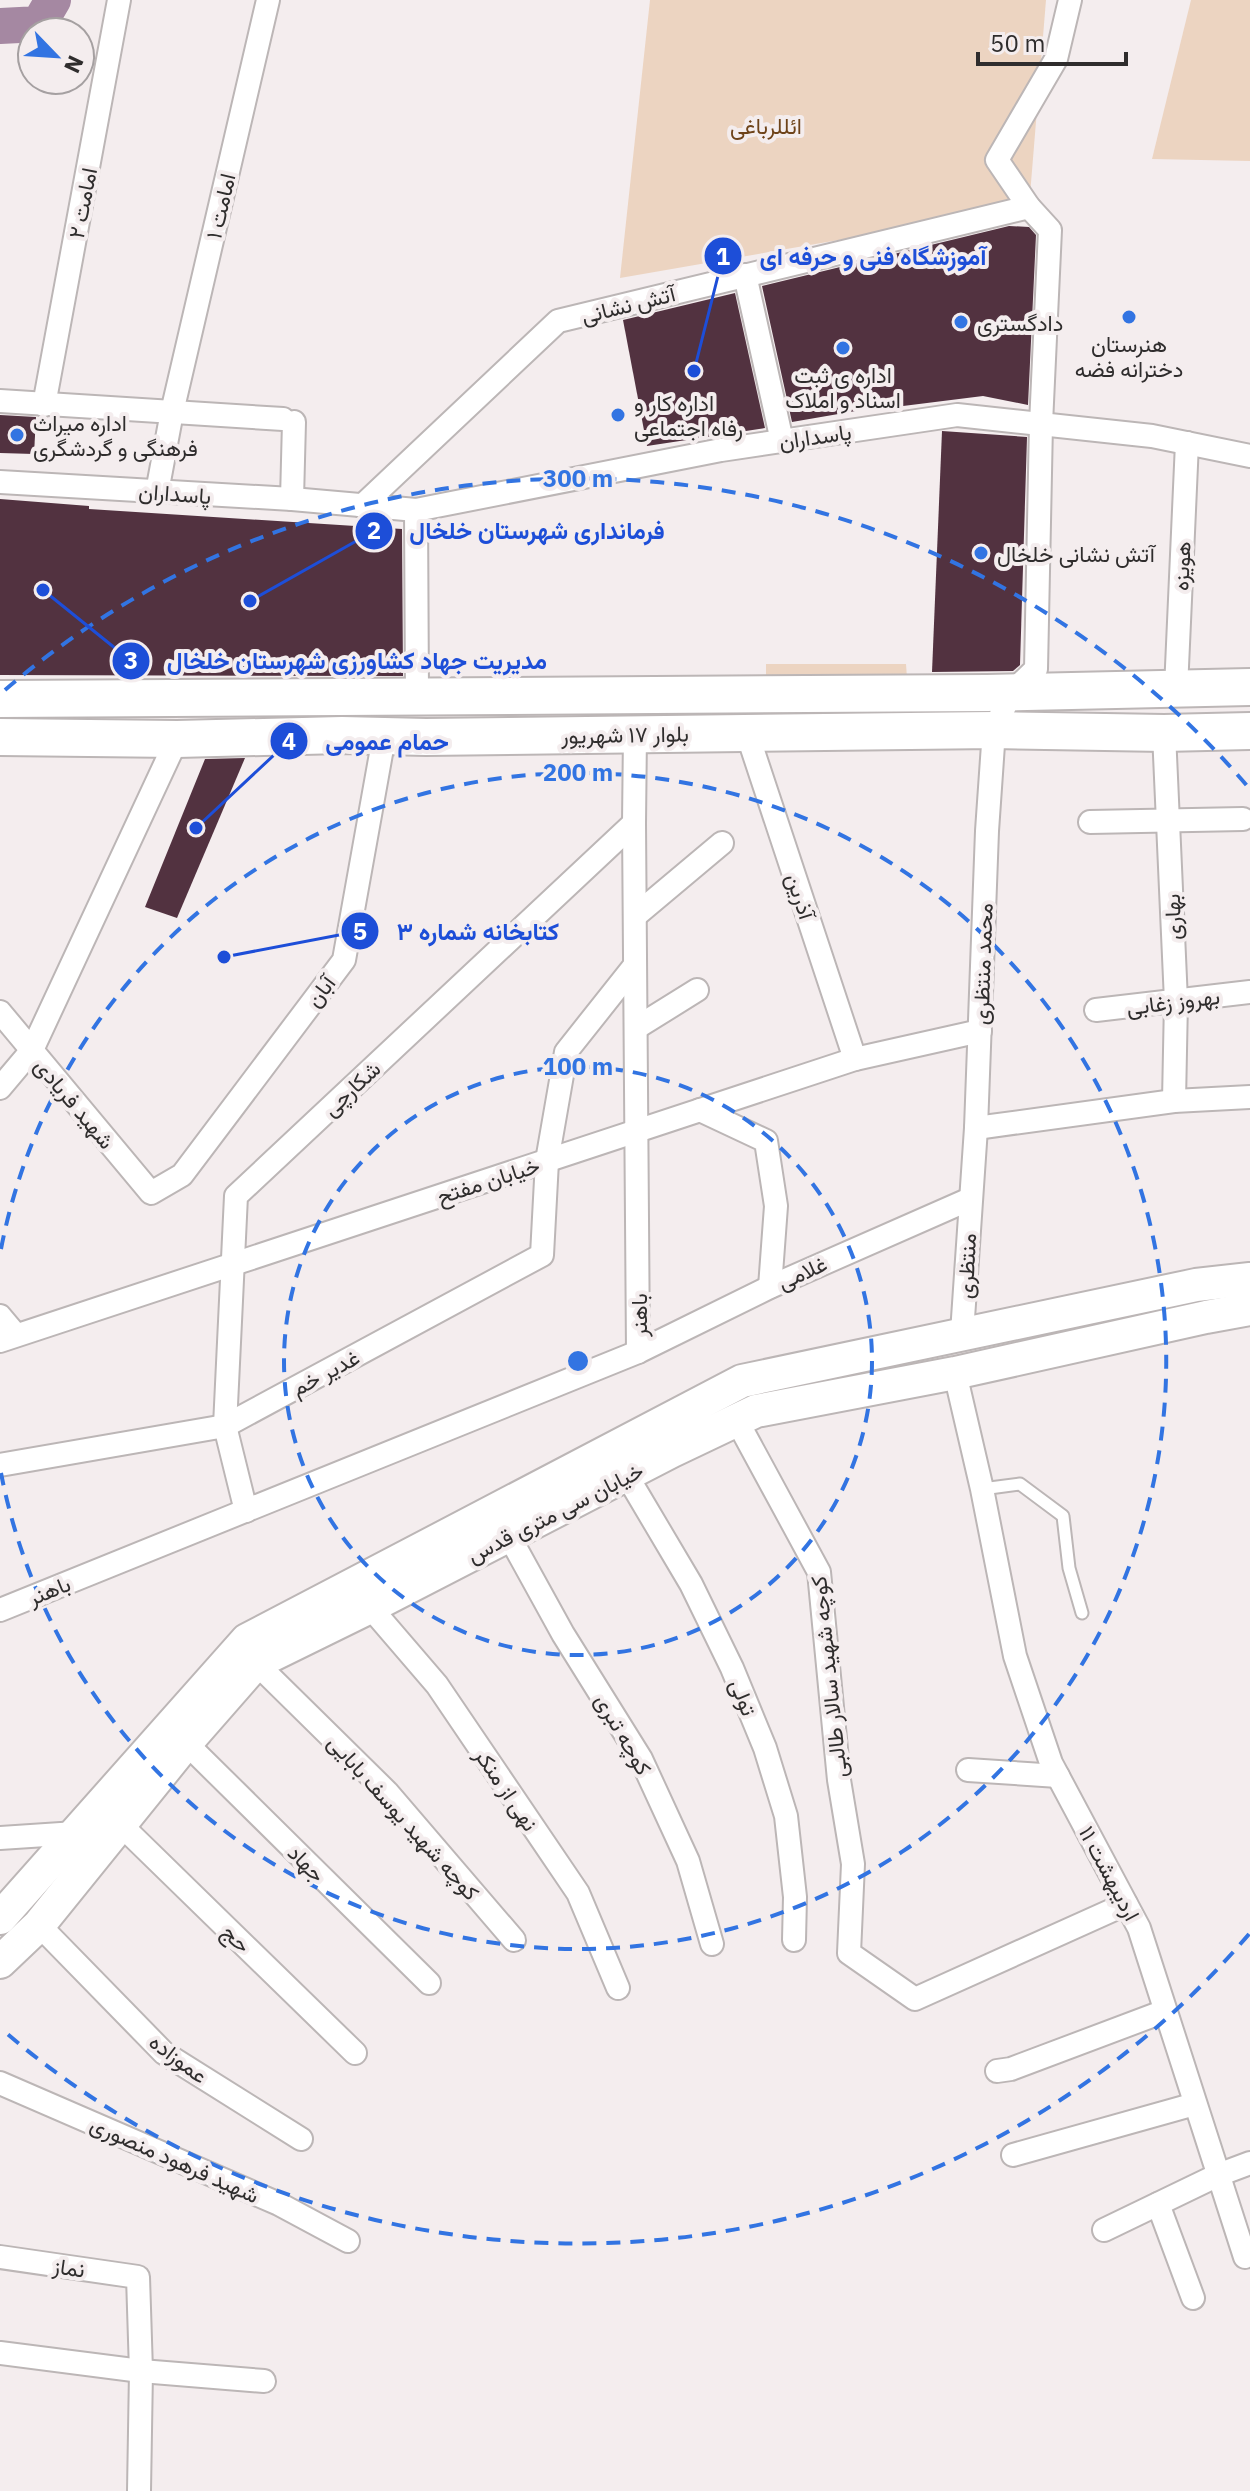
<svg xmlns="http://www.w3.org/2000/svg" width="1250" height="2491" viewBox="0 0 1250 2491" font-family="'IBM Plex Sans',Vazirmatn,sans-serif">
	<rect width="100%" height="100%" fill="#f4edee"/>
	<g fill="#ecd4c1">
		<path d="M650,0h396l-17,207 -409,71z"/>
		<path d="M1191,0h59v161l-98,-2z"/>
		<path d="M766,664h140l1,14h-141z"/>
	</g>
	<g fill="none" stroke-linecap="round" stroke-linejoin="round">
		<path stroke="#a588a2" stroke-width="36" d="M0,26l39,-2 14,-24"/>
	</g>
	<g fill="#523240">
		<path d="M1009,226l20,1 7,8 -8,170 -45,-9 -80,10 -1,-3 -110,19 -30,-136z"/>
		<path d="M735,293l30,135 -118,18 -24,-126z"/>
		<path d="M0,415l36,2 -2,37 -34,-1z"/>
		<path d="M942,431l85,6 -7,228 -7,6 -81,1z"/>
		<path d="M0,499l89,7v3l313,20 1,147 -403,-1z"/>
		<path d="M245,758l-68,160 -32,-11 60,-148z"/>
	</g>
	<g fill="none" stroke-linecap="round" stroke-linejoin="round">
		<g stroke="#bcb6b6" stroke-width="15">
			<path id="lane" d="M982,1489l38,-5 43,32 6,52 13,45"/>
		</g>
		<g stroke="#bcb6b6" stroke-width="26">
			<g id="street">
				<path d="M745,275l37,166"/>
				<path d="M0,401l283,18"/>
				<path d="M44,405l75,-405"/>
				<path d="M0,482l292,17 124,11 305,-60 236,-35 195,21 98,20"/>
				<path d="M157,492l15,-80 96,-412"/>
				<path d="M292,499l2,-77"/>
				<path d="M362,506l196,-185 471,-114"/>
				<path d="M416,510l1,186"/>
				<path d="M1176,689l11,-246"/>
				<path d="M747,733l108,326"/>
				<path d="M1164,733l12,268 -2,100"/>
				<path d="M635,734l-1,89 4,529"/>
				<path d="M1090,822l153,-3"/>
				<path d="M635,916l87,-73"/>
				<path d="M1096,1010l154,-18"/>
				<path d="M0,1012l151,181 31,-18 162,-215 40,-223"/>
				<path d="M636,1028l61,-38"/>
				<path d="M0,1088l32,-38 145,-311"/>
				<path d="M700,1110l66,31 10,65 -6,81"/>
				<path d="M976,1128l198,-27 76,-4"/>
				<path d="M0,1316l16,19"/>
				<path d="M962,1333l14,-205 11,-297 7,-101 17,-37 25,-24 5,-245 9,-194 -21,-23 -32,-47 59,-101 14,-59"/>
				<path d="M0,1341l855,-282 125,-28"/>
				<path d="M955,1373l27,116 33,167 36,107 88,165 106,329"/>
				<path d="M736,1419l83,153 20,208 14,84 -4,89 66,46 211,-95"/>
				<path d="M0,1465l225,-39 317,-171 5,-94 19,-109 69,-87"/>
				<path d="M627,1476l64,108 41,84 33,80 21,68 9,81 -1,43"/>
				<path d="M246,1511l-21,-85 11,-230 398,-373"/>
				<path d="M509,1536l54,98 78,125 47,102 24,83"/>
				<path d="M370,1607l67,78 141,208 40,95"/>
				<path d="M0,1610l638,-258 132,-65 200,-88"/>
				<path d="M256,1663l131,129 127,148"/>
				<path d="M186,1743l243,240"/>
				<path d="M968,1770l90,6"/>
				<path d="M120,1824l235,229"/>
				<path d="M0,1838l76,-5"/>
				<path d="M39,1925l125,128 137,86"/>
				<path d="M997,2071l14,-2 154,-58"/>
				<path d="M0,2083l279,121 69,37"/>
				<path d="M1013,2155l182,-51"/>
				<path d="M1158,2204l35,94"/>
				<path d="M1104,2230l114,-55 32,-12"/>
				<path d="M0,2257l138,20 3,94 -2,120"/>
				<path d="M0,2353l141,18 123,10"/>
			</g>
		</g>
		<g stroke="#bcb6b6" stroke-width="36">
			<g id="secondary">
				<path d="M0,1918l247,-278 495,-259 454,-96 54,-6"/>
				<path d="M0,1962l39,-37 147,-182 70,-80 114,-56 302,-156 84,-40 199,-38 251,-56 44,-8"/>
			</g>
		</g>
		<g stroke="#bcb6b6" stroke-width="40">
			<g id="primary">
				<path d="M0,699l987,-6 263,-6"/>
				<path d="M0,737l177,2 165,-4 84,2 568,-7 170,3 86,-2"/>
			</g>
		</g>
		<use href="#lane" stroke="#fff" stroke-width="11"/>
		<use href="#street" stroke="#fff" stroke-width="22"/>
		<use href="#secondary" stroke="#fff" stroke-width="32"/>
		<use href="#primary" stroke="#fff" stroke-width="36"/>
	</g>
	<g fill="none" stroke="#3274e2" stroke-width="4" stroke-dasharray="14 10">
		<circle cx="578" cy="1361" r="294"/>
		<path d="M1 1249A588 588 0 1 1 1 1473"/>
		<path d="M1249 1934A882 882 0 0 1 5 2032M5 690A882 882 0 0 1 1249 788"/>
	</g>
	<g fill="#3274e2" stroke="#f4edee" stroke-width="3">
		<circle cx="1129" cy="317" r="8"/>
		<circle cx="961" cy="322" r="8"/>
		<circle cx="843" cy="348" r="8"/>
		<circle cx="618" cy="415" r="8"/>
		<circle cx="17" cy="435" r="8"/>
		<circle cx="981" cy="553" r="8"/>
	</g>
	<g text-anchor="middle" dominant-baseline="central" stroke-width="8" stroke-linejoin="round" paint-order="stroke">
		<g font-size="22" fill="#6e4319" stroke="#f4edee">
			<text x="766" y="125">ائللرباغی</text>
		</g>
		<g font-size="22" fill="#2f2d2d" stroke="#f4edee">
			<text transform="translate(82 203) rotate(-79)">امامت ۲</text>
			<text transform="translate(220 206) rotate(-77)">امامت ۱</text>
			<text transform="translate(628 304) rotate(-14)">آتش نشانی</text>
			<text transform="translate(815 436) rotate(-8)">پاسداران</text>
			<text transform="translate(175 493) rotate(4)">پاسداران</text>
			<text transform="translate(1181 566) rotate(-87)">هویزه</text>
			<text transform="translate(625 734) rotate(-1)">بلوار ١٧ شهریور</text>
			<text transform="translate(801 896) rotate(72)">آذرین</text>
			<text transform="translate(1172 917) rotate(-92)">بهاری</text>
			<text transform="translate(982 964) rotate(-88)">محمد منتظری</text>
			<text transform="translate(320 991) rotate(-53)">آبان</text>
			<text transform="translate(1173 1001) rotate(-7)">بهروز زغابی</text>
			<text transform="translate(351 1088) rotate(-43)">شکارچی</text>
			<text transform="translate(75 1103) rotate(50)">شهید فریادی</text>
			<text transform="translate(488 1180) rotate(-18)">خیابان مفتح</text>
			<text transform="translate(966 1266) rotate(-87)">منتظری</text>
			<text transform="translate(802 1272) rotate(-24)">غلامی</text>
			<text transform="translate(638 1315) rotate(-90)">باهنر</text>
			<text transform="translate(325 1372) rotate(-28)">غدیر خم</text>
			<text transform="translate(555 1512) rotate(-27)">خیابان سی متری قدس</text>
			<text transform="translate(49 1590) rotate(-22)">باهنر</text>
			<text transform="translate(828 1677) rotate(-96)">کوچه شهید سالار طالبی</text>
			<text transform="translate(744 1697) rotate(68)">تولی</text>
			<text transform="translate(624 1734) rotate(60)">کوچه تبری</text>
			<text transform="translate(507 1789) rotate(56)">نهی از منکر</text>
			<text transform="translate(404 1817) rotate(48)">کوچه شهید یوسف بابایی</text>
			<text transform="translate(307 1863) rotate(45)">جهاد</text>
			<text transform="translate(1110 1873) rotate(62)">۱۱ اردیبهشت</text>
			<text transform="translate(237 1938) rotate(44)">حج</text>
			<text transform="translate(179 2058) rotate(37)">عموزاده</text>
			<text transform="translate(175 2159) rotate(24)">شهید فرهود منصوری</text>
			<text transform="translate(69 2267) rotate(8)">نماز</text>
		</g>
		<g font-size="22" fill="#2f2d2d" stroke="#f4edee" text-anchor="start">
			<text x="977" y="322">دادگستری</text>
			<text x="1129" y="343" text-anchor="middle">هنرستان<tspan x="1129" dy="25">دخترانه فضه</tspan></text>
			<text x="843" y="374" text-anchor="middle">اداره ی ثبت<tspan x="843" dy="25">اسناد و املاک</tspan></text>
			<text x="634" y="402">اداره کار و<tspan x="634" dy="25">رفاه اجتماعی</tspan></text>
			<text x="33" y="422">اداره میراث<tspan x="33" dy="25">فرهنگی و گردشگری</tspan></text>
			<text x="997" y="553">آتش نشانی خلخال</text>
		</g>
	</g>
	<circle cx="578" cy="1361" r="12" fill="#3274e2" stroke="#f4edee" stroke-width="4"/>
	<g font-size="24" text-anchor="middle" font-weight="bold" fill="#3274e2" stroke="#f4edee" stroke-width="8" stroke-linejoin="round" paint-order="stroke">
		<text x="578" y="487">300 m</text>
		<text x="578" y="781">200 m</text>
		<text x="578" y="1075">100 m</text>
	</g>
	<path fill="none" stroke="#1d4ed8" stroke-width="3" d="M694 371L723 256M250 601L374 531M43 590L131 661M196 828L289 741M224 957L360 931"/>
	<g fill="#1d4ed8" stroke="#f4edee" stroke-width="3">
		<circle cx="694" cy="371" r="8"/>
		<circle cx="250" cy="601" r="8"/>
		<circle cx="43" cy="590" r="8"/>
		<circle cx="196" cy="828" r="8"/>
		<circle cx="224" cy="957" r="8"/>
		<circle cx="723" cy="256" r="20"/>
		<circle cx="374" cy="531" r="20"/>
		<circle cx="131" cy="661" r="20"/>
		<circle cx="289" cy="741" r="20"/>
		<circle cx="360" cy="931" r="20"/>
	</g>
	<g font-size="24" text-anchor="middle" font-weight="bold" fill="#fff">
		<text x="723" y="265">1</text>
		<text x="374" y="539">2</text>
		<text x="131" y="669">3</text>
		<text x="289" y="750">4</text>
		<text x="360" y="940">5</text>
	</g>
	<g font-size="24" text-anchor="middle" font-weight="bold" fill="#1d4ed8" stroke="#f4edee" stroke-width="8" stroke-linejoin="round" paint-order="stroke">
		<text x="873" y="265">آموزشگاه فنی و حرفه ای</text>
		<text x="537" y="539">فرمانداری شهرستان خلخال</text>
		<text x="357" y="669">مدیریت جهاد کشاورزی شهرستان خلخال</text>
		<text x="387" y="750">حمام عمومی</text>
		<text x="478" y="940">کتابخانه شماره ۳</text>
	</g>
	<g transform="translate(56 56) rotate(115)"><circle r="38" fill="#f4edee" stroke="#a5a0a1" stroke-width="2"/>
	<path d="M0-6L14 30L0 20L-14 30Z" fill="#3274e2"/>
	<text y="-12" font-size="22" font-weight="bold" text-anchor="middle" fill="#2f2d2d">N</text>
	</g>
	<path d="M978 52v12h148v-12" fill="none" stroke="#2f2d2d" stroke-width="4"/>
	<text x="990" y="52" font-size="24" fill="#2f2d2d" stroke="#f4edee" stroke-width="6" paint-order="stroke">50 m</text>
</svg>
